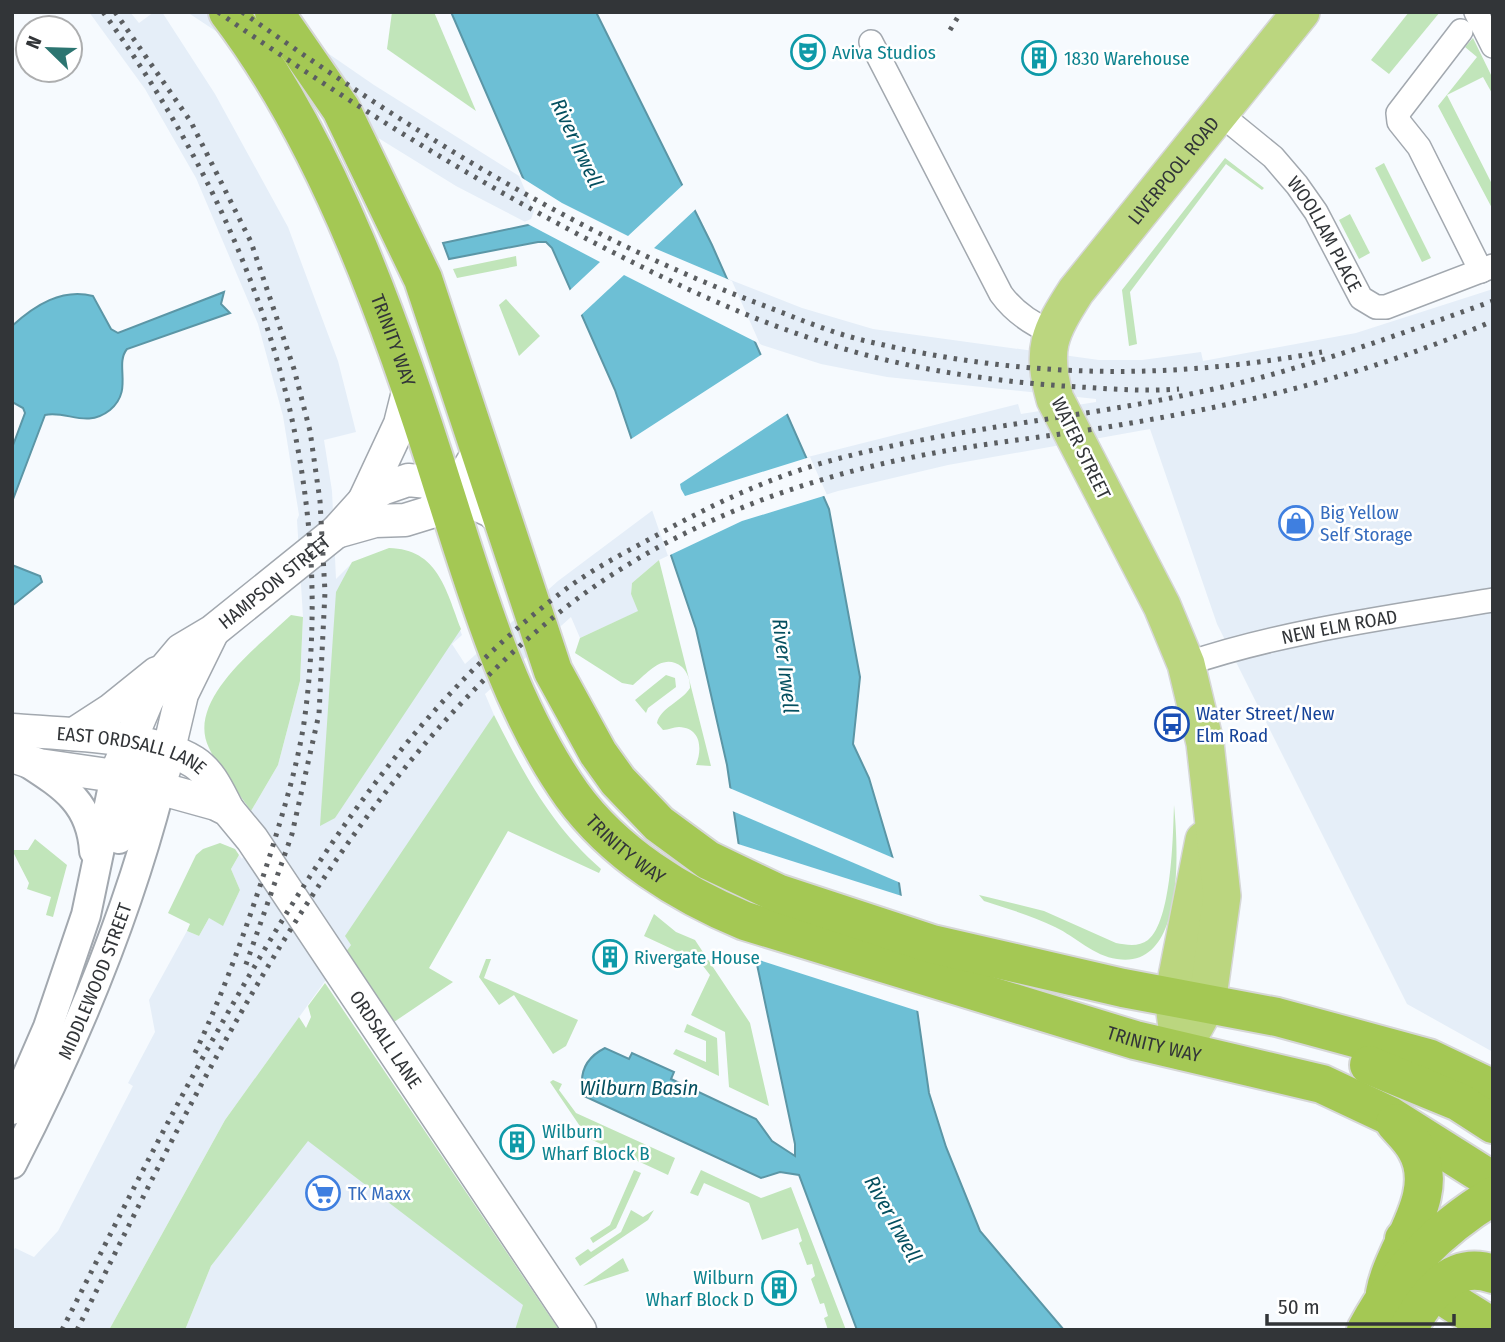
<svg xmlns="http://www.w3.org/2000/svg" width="1505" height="1342" viewBox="0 0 1505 1342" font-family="'Fira Sans Condensed',sans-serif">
	<rect width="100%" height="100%" fill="#f6fafe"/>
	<g fill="#e5eef8">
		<path d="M89,12h41l9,11 15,-11h8l53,82 73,133 50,134 18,71 -32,8 8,51 4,88 15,-15 104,53 7,18 -10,9 13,20 93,-83 123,-92 337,-85 3,10 75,-12v-3l-209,-22 -66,-13 -59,-19 -306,-159 -102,-63 -167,-111h81l106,73 188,118 161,74 79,31 71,21 226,31h43l59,-8 2,9 153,-28 137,-44v763l-86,-48 -190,-380 -67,-195 -202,36 -110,26 -96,30 -83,39 -27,23 -1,11 8,17 -59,27 -9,-21 -86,77 9,21 -143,230 -126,175 -116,210h-97v-76l3,-6 19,9 24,-26 75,-145 -5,-3 27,-51 -6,-32 38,-69 12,5 10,-18 14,7 17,-35 -9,-21 8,-14 3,4 18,-35 -9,-13 27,-46 22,-84 3,-64 -6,-97 2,-5 -16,-99 -25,-92 -62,-146 -51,-89z"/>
		<path d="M315,1120l244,210h-374l26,-64z"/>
	</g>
	<g fill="#c1e5ba">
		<path d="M392,12h42l42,99 -89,-62z"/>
		<path d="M1409,12h31l-51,62 -18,-14z"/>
		<path d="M1473,38l20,41v16l-10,-18 -36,18 46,91v24l-55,-104 39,-49 -12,-10z"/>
		<path d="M1225,158l39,30 -2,2 -36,-26 -96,128 7,52 -8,2 -7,-56z"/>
		<path d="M1384,163l47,95 -9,4 -47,-94z"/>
		<path d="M1350,214l20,39 -11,6 -20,-39z"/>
		<path d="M516,256l1,10 -60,12 -4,-9z"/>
		<path d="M506,299l34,37 -21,20 -20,-51z"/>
		<path d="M389,548c49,1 57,42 72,81l-126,189 -15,8 16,-234 16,-30z"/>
		<path d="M659,560l52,206 -15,-1c6,-15 6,-37 -17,-38 -6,0 -10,3 -16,3l-6,-7c3,-15 24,-21 33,-35 0,-8 -2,-15 -8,-21 -19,-15 -34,6 -49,18l-11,-2 -47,-30 5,-15 58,-27 -7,-17 1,-11z"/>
		<path d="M291,615l12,2 -3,64 -22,84 -27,46c-14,-20 -32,-41 -42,-63 -24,-48 51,-103 82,-133z"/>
		<path d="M666,675l9,3 1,9 -28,21 -2,5 -11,-13z"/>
		<path d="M494,715c30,59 56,109 107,154l-2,4 -91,-42 -79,137 24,14 -59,40 -49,-69 6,-8 -6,-9z"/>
		<path d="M1174,805c4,42 12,165 -57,154 -23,-3 -41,-22 -62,-32 -22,-11 -47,-18 -71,-26l-5,-6 65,16 72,32c11,2 23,4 32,-3 24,-19 25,-106 26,-135z"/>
		<path d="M35,839l32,26 -14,52 -7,-2 5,-18 -24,-8 2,-6 -17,-33h16z"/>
		<path d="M220,843l15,6 4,6 -8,14 9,21 -17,36 -14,-8 -10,18 -12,-5 3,-7 -22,-11 28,-58 7,-6z"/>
		<path d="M654,914l22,18 19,8 55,83 19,83 -40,-19 -4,-55 -34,-17 19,-40 -10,-13 -56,-26z"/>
		<path d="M486,959h5l-7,19 94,42 -12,26 -13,8 -39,-59 -15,10 -20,-28z"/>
		<path d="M325,983l234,347h-44l8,-25 -215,-164 -97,125 -26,64h-76l116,-210 74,-103 7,11 5,-11 -3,-11z"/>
		<path d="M687,1024l30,14 2,38 -46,-22 3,-5 30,13v-21l-22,-9z"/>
		<path d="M553,1080l9,4 -3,6 17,23 99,45 -7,17 -80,-37 -38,-56z"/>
		<path d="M634,1170l7,3 -25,55 -23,15 -3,-5 20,-13z"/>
		<path d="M701,1170l60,28 30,-11 55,143h-18l-4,-12 4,-2 -4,-13 -4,1 -9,-25 4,-3 -3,-12 -5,1 -8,-22 3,-2 -4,-13 -36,12 -13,-37 -45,-20 -6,13 -8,-3z"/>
		<path d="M631,1210l12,7 11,-7 -6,10 -68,46 -5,-8 13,-9 3,3 30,-20z"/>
		<path d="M623,1258l6,13 -46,15z"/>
	</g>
	<g fill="#6dbfd5" stroke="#5b96a6" stroke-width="2">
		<path d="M451,12h145l116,233 117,264 31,168 -7,67 16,34 29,98 31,217 17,54 34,84 84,99h-207l-58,-155 -19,-3 -19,6 -177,-82c-6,-22 1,-38 21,-48l24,11 3,-6 42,19 -3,7 85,40 16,22 23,15v-12l-40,-189 -28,-190 -31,-136 -81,-239 -63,-142 -6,-6h-8l-89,17 -6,-16 85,-18 6,-3 3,-12z"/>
		<path d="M224,292l-3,12 9,9 -103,36c-13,16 7,41 -17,61 -24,19 -43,0 -65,5l-33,87v-54l13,-35 -2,-5 -11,-6v-76c23,-21 50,-38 81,-30l18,33 7,4z"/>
		<path d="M12,565l28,11 2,6 -30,24z"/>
	</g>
	<g fill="#f6fafe">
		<path d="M519,176l43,27 66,33 57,-53 12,25 -43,40 78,33 28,63 -136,-69 -45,42 -11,-25 32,-30 -76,-40 7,-3 3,-8z"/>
		<path d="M764,353l26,59 -110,72 1,5 4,7 125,-39 17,38 -85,26 -74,35 -40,-115z"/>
		<path d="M727,787l171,73 5,24 -173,-74z"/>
		<path d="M735,843l170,54 16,115 -168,-54z"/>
	</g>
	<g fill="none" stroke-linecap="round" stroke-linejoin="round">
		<g stroke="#a2a8af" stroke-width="26">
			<g id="minor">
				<path d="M1476,12l17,34"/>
				<path d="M1461,31l-63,82 1,9 20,25 62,124"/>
				<path d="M871,42l130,252c13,18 29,29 50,38"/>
				<path id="s1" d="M1219,113l54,44 24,28 19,27 45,86 15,9h10l107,-41"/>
				<path id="s2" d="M1186,664c97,-33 206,-47 307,-64"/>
			</g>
		</g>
		<g stroke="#a2a8af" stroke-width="32">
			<g id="tertiary">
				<path d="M28,763c37,24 63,41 66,88"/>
				<path d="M119,839c10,-34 14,-71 50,-87"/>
				<path d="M12,1110l36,-83 38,-112 29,-139"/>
				<path id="s3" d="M12,1164c62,-120 114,-244 148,-375"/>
			</g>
		</g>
		<g stroke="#a2a8af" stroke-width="35">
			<g id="secondary">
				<path d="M364,501l36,-77 9,-36"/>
				<path d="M336,532l39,-11 30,-1 26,-8 14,-20 21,-19 14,-24"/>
				<path id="s4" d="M12,730c50,4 139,5 182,32 17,11 25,31 34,48"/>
				<path d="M74,734l37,-24 46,-37"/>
				<path id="s5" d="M12,756l27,9 76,11 101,28 12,6 24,29 328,491"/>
				<path d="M164,770l18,-76 29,-59"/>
				<path id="s6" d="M115,776l32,-75 18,-32 16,-19 32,-19 123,-99 28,-31 18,-12 26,-9 20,2 63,29 13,12"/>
			</g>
		</g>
		<g stroke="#d6d7d7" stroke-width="40">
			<g id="primary">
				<path d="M1177,1027l-4,-30 31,-157"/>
				<path id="s7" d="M1181,1051l26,-47 15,-108 -17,-153 -19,-79 -24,-58 -107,-207c-14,-50 -6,-66 21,-108l225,-279"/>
			</g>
		</g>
		<g stroke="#d6d7d7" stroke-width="42">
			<g id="trunk">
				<path id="s8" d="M228,12c102,134 167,321 217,481 33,103 64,213 127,302 42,58 108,99 173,126l390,119 187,44 68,32 103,65"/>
				<path d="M274,12l67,97 82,170 130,392 45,82 20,28 41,43 49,36 69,33 155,51 191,44 154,29 151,41 65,31"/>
				<path d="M1369,1065l90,37 34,22"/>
				<path d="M1404,1239c23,57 42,57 89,89"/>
				<path d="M1385,1293c8,-45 58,-98 31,-144 -5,-10 -14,-18 -21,-26"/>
				<path d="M1366,1330c32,-59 70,-99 127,-134"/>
				<path d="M1407,1330c19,-32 43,-71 86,-56"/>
			</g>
		</g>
		<use href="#minor" stroke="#fff" stroke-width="23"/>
		<use href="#tertiary" stroke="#fff" stroke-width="28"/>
		<use href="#secondary" stroke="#fff" stroke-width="32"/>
		<use href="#primary" stroke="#bbd67f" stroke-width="37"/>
		<use href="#trunk" stroke="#a4c854" stroke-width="38"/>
		<g stroke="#5b5e61" stroke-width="5" stroke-dasharray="3.5 7" stroke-linecap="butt">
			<path d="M103,12c151,208 237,452 201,711 -7,44 -20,86 -33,129 -22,69 -46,138 -77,203"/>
			<path d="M115,12l76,110 60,120 43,127 16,62 10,70 5,91 -6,122 -27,120 -48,136"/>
			<path d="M218,12c119,83 241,160 369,227 75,39 151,76 232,102 78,26 162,39 244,45 38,2 78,6 116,3"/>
			<path d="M242,12c160,113 331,222 515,291 35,13 69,28 105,37 157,38 302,41 460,12"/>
			<path d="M950,30l11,-18"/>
			<path d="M62,1330c57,-113 113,-226 176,-335 86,-150 184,-297 324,-403 30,-23 64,-40 97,-58 54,-30 114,-58 174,-74 119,-32 242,-41 362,-67 103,-21 199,-57 298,-92"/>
			<path d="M77,1330c124,-250 264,-547 488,-722 98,-76 218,-124 339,-149 73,-16 148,-22 221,-35 130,-22 247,-51 368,-103"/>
		</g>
	</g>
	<defs>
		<g id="theatre-ring" transform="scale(1.75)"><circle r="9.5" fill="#fff" stroke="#0f9aa8" stroke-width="1.5"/><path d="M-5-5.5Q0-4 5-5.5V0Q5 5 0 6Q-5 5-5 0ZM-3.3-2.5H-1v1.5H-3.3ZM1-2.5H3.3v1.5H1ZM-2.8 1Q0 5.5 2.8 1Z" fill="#0f9aa8"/></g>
		<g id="building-ring" transform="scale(1.75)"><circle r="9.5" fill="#fff" stroke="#0f9aa8" stroke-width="1.5"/><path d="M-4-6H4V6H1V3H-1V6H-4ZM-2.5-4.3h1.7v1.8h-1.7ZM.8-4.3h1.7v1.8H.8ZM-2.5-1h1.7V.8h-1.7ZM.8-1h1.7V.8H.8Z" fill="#0f9aa8"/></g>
		<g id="shop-ring" transform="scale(1.75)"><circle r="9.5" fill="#fff" stroke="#3f7fe0" stroke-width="1.5"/><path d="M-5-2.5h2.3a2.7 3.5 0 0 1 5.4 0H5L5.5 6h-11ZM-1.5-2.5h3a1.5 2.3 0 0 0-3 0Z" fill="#3f7fe0"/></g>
		<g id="bus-ring" transform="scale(1.75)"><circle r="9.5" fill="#fff" stroke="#1a4fb4" stroke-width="1.5"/><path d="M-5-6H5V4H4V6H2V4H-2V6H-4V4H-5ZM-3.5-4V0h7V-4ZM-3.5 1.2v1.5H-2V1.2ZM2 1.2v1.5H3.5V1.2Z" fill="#1a4fb4"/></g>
		<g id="supermarket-ring" transform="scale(1.75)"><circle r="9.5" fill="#fff" stroke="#3f7fe0" stroke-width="1.5"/><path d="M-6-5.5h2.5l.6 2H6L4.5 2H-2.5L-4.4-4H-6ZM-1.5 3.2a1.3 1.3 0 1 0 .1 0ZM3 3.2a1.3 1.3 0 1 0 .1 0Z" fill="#3f7fe0"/></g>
	</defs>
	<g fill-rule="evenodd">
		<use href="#theatre-ring" x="808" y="52"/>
		<use href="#building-ring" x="1039" y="58"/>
		<use href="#shop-ring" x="1296" y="523"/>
		<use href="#bus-ring" x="1172" y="724"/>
		<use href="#building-ring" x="610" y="957"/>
		<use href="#building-ring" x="517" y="1142"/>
		<use href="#supermarket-ring" x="323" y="1193"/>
		<use href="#building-ring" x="779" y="1288"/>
	</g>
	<g text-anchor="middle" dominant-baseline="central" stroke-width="5" stroke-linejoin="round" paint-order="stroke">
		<g font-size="19" fill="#0d838f" stroke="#fff" text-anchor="start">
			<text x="832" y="52">Aviva Studios</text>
			<text x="1064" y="58">1830 Warehouse</text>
			<text x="634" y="957">Rivergate House</text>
			<text x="542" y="1131">Wilburn<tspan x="542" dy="22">Wharf Block B</tspan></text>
			<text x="754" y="1277" text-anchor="end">Wilburn<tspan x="754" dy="22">Wharf Block D</tspan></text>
		</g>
		<g font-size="19" fill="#323538" stroke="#fff">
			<text stroke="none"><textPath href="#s7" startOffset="964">LIVERPOOL ROAD</textPath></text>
			<text stroke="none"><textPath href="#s1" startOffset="163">WOOLLAM PLACE</textPath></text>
			<text stroke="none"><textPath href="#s8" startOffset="369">TRINITY WAY</textPath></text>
			<text transform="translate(1081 448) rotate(64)">WATER STREET</text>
			<text stroke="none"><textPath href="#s6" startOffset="259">HAMPSON STREET</textPath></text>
			<text stroke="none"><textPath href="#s2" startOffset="158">NEW ELM ROAD</textPath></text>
			<text stroke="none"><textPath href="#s4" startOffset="122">EAST ORDSALL LANE</textPath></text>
			<text stroke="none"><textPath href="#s8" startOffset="936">TRINITY WAY</textPath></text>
			<text stroke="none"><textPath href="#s3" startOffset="201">MIDDLEWOOD STREET</textPath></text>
			<text stroke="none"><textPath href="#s5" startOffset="502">ORDSALL LANE</textPath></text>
			<text stroke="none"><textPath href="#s8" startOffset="1503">TRINITY WAY</textPath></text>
		</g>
		<g font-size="19" fill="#366cbe" stroke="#fff" text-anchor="start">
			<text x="1320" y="512">Big Yellow<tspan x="1320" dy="22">Self Storage</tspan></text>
			<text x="348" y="1193">TK Maxx</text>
		</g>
		<g font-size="19" fill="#164399" stroke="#fff" text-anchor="start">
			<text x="1196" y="713">Water Street/New<tspan x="1196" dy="22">Elm Road</tspan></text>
		</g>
		<g font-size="21" font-style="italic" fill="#055060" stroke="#fff">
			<text transform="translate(577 143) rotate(65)">River Irwell</text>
			<text transform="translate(785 666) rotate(83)">River Irwell</text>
			<text x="639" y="1088">Wilburn Basin</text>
			<text transform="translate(893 1219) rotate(61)">River Irwell</text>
		</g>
	</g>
	<rect width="1505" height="1342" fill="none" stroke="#323538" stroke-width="28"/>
	<g transform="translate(49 49) rotate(293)"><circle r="33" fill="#ffffff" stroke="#adaeaf" stroke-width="2"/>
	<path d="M0-5L12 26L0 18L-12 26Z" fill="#2c7571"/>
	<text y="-10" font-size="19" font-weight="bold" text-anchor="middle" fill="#323538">N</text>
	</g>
	<path d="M1267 1314v10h187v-10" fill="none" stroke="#323538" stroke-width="3.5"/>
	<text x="1278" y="1314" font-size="21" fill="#323538" stroke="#ffffff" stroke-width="5" paint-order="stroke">50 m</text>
</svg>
